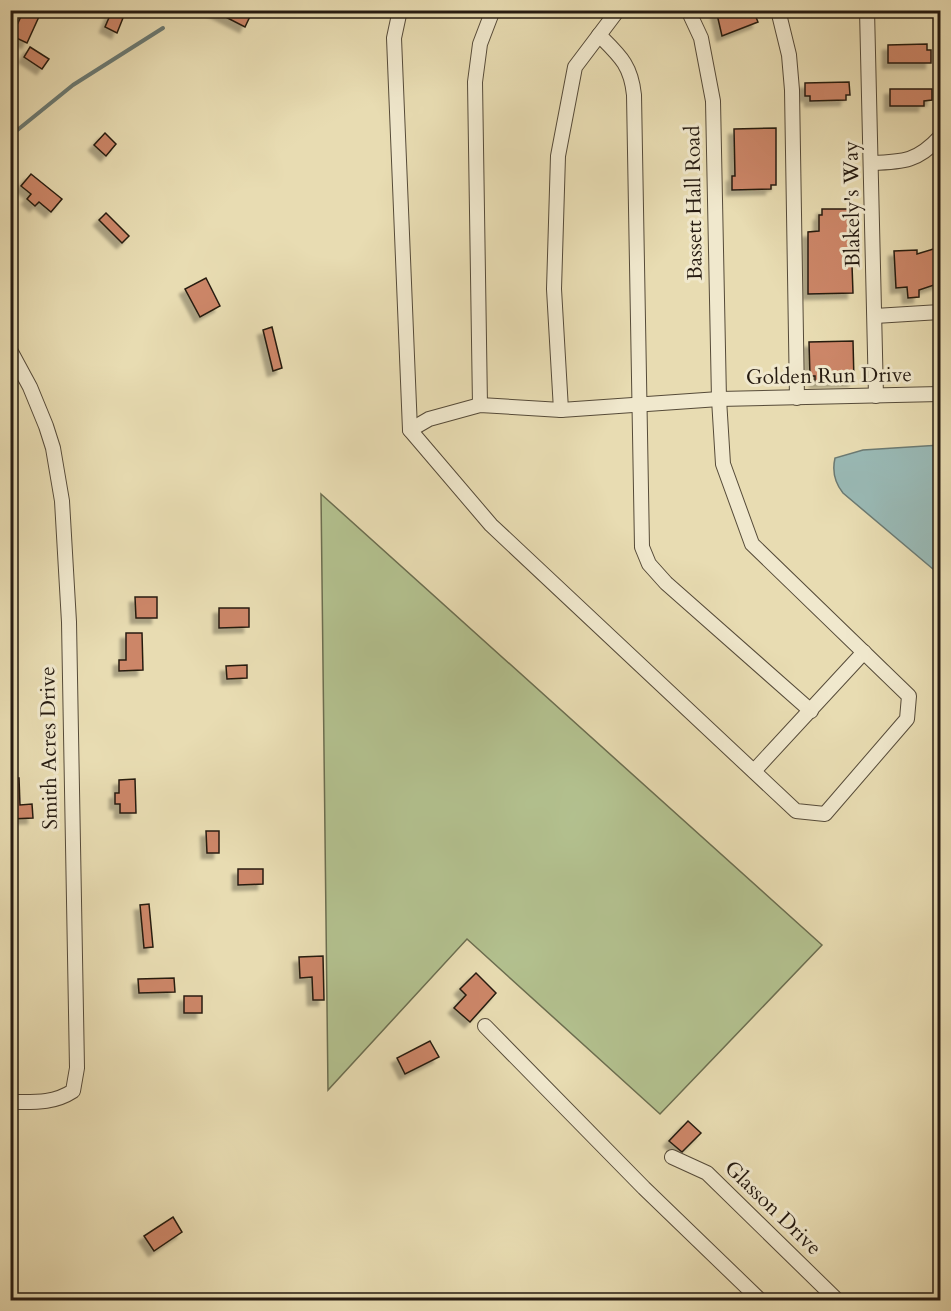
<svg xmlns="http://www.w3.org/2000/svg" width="951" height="1311" viewBox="0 0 951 1311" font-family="Cardo,serif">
	<defs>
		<filter id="shadow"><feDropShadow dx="-5.5" dy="5.5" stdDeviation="1.5" flood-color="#0004"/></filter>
	</defs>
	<rect width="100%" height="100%" fill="#e8dcb2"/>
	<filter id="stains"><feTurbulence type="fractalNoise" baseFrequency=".00333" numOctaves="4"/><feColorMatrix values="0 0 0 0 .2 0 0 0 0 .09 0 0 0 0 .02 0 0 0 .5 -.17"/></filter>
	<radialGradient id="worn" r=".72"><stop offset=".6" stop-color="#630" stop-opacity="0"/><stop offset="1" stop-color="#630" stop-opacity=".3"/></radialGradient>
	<path fill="#b3c18f" stroke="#6c6e50" stroke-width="1.5" d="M321,494l501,451 -162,169 -193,-175 -139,151z"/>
	<path fill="#99b9b5" stroke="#6b7a73" stroke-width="1.5" d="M940,445v130l-97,-82c-8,-10 -11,-22 -8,-35l28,-8z"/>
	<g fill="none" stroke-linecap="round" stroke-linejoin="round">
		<path stroke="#6b7a73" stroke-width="4" d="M10,136l63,-51 90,-57"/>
	</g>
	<g fill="#cc8667" stroke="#261b11" stroke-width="1.5" filter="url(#shadow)">
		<path d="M24,10h18l-15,33 -15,-7z"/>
		<path d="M212,10h41l-8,17z"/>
		<path d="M716,10h37l5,12 -36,14z"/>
		<path d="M111,13l12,5 -6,15 -12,-6z"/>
		<path d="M927,44v6h4v13h-43v-18z"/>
		<path d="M30,47l19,12 -7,10 -18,-12z"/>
		<path d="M849,82l1,13h-4v5l-36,1v-5h-5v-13z"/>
		<path d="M890,89h42v11l-8,1v5h-34z"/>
		<path d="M776,128v57h-5v4l-39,1v-14h3l-1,-47z"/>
		<path d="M105,133l11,11 -10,12 -12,-11z"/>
		<path d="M31,174l31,25 -11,13 -12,-10 -4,4 -8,-7 4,-5 -10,-8z"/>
		<path d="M822,209h28l3,84 -45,1v-62l11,-1v-16h3z"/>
		<path d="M106,213l23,23 -7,7 -23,-23z"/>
		<path d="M940,247v36l-21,7v7l-11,1 -1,-11 -11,1 -2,-37 23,-1v4z"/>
		<path d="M206,278l14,28 -20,11 -15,-28z"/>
		<path d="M272,327l10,41 -9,3 -10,-41z"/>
		<path d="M853,341l1,40 -39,1v-6h-5l-1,-34z"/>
		<path d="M135,597h22v21h-21z"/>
		<path d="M219,608h30v19l-30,1z"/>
		<path d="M126,633h16l1,37 -24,1v-11h7z"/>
		<path d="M247,665v13l-20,1 -1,-13z"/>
		<path d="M10,778h9l1,27 12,-1 1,14 -23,1z"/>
		<path d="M135,779l1,34h-16v-9h-5v-11h4v-13z"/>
		<path d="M206,831h13v22h-12z"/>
		<path d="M238,869h25v15l-25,1z"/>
		<path d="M149,904l4,43 -9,1 -4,-43z"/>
		<path d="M323,956l1,44h-11l-1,-23 -12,1 -1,-21z"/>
		<path d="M476,973l20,20 -26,29 -16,-14 12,-13 -6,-6z"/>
		<path d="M174,978l1,14 -36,1 -1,-14z"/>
		<rect x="184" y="996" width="18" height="17"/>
		<path d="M430,1041l9,16 -34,17 -8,-16z"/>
		<path d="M688,1121l13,12 -19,19 -13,-11z"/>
		<path d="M173,1217l9,15 -28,19 -10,-15z"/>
	</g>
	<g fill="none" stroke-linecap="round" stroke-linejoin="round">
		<g stroke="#564b39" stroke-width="16">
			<g id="minor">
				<path d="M400,10l-6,28 16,392 81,95 305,286 29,3 82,-95 2,-23 -157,-152 -29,-80 -4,-65 -6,-298 -12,-63 -13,-28"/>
				<path d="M778,10l11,45 3,35 5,308"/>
				<path d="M867,10l9,386"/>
				<path d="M599,35c21,21 32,30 35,60l8,452 7,17 17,19 145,128"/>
				<path d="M872,163c32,-1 46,-2 68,-26"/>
				<path d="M875,316l65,-4"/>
				<path d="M10,350l20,37 16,39 7,22 9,53 7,121 8,446 -4,23c-20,13 -40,11 -63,11"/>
				<path d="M480,405l-5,-323 5,-38 13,-34"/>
				<path d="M561,410l-7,-121 4,-133 17,-89 43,-57"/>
				<path d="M410,430l19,-11 51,-14 81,5 158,-11 221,-5"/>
				<path d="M754,771l110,-119"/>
				<path d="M485,1026l159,162 116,112"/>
				<path d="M672,1157l35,16 130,127"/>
			</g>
		</g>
		<use href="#minor" stroke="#f0e8cd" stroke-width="14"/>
	</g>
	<g text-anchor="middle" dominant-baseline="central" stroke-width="6" stroke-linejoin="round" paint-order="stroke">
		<g font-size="21" fill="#261b11" stroke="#f0e8cd">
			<text transform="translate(694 203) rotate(-91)">Bassett Hall Road</text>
			<text transform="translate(852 204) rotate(-91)">Blakely's Way</text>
			<text transform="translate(829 376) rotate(-1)">Golden Run Drive</text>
			<text transform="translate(49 748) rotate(-91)">Smith Acres Drive</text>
			<text transform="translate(773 1208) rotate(44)">Glasson Drive</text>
		</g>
	</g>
	<rect width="951" height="1311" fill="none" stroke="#e8dcb2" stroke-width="36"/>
	<rect x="12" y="12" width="927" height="1287" fill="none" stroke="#261b11" stroke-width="3"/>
	<rect x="18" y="18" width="915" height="1275" fill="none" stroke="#261b11" stroke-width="1.5"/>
	<rect width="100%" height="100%" filter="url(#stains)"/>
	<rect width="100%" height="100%" fill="url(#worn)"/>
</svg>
